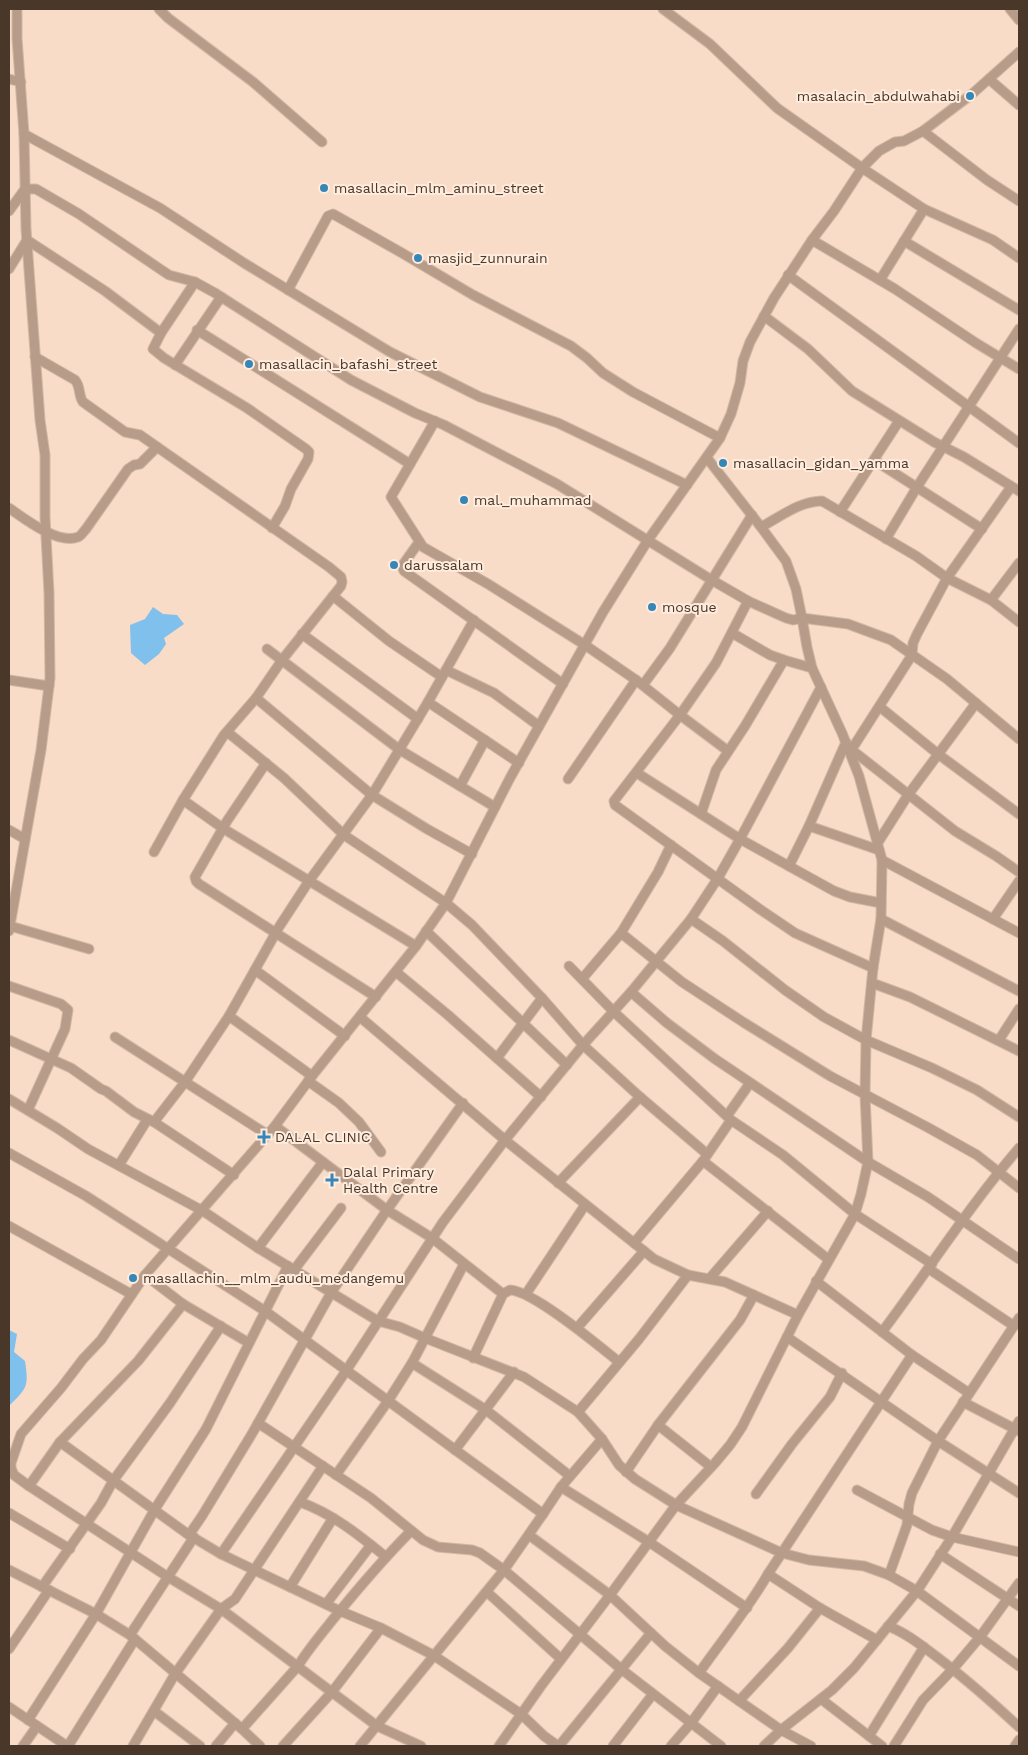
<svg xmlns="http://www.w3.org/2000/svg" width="1028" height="1755" viewBox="0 0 1028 1755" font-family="'Work Sans',sans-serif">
	<rect width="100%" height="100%" fill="#f8dcc7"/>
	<g fill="#80c0ed">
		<path d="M153,607l10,7 14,1 7,9 -20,14 2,6 -7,10 -14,11 -14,-12 -1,-28 15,-6z"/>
		<path d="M9,1330l8,4 -3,18 11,9c4,26 2,27 -16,45z"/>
	</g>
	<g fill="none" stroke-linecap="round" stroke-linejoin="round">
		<g stroke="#d2b8a4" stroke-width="11">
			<g id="minor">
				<path d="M159,9l9,9 85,64 69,60"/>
				<path d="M663,9l47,35 67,64 85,60 62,41 69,31 26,18"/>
				<path d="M1010,9l9,11"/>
				<path d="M9,79l12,3"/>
				<path d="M989,79l30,26"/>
				<path d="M923,131l64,49 32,21"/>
				<path d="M24,134l136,74 84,55 146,89 90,45 78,26 129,62"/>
				<path d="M9,211l16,-22h11l43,25 81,55 9,6 26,7 20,11 136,87 64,33 29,12 113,59 153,95 38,22 38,17 7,2 9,-2 46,6 43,16 56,39 72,60"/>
				<path d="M812,240l83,49 81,54 43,26"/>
				<path d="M904,241l115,69"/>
				<path d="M9,269l18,-29 78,51 56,42"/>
				<path d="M788,275l231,168"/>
				<path d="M880,280l44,-71"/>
				<path d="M195,282l-34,51 -8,16 11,9 83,50 59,41 3,3 -1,7 -17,30 -6,17 -13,22"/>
				<path d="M288,290l40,-74 5,-2 69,39 71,42 98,51 16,12 16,15 30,19 87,46"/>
				<path d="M764,316l44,33 44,42 82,51 30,15 55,34"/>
				<path d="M197,330l213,134"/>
				<path d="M35,357l40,23c6,7 3,15 8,22l42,30 15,3 189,132 12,10 1,5 -1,4 -59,74 -26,38 -32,37 -41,65 -29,52"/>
				<path d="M175,365l46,-68"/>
				<path d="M435,421l-44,76 32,50 65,37 97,61 51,35 44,35 48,36"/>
				<path d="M874,460l108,69"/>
				<path d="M9,508c16,11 49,37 69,29 3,-1 6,-6 8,-8l42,-60 6,-4 6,-1 17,-17"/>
				<path d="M840,512l59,-91"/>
				<path d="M761,527c19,-10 39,-26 61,-26l94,55 31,22 44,22 28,22"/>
				<path d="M886,539l31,-52 102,-158"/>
				<path d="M419,542l-17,24 2,5 159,113"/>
				<path d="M333,596l56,45 53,36"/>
				<path d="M991,600l28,-37"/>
				<path d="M748,601l-32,62 -36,52 -66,86 1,4 146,105 34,23 78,35"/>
				<path d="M732,633l38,22 14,5 28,8"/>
				<path d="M302,634l116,85"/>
				<path d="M267,649l133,101 95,57"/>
				<path d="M446,670l48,23 45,33"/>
				<path d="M9,680l40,6"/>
				<path d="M643,685l27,-37 82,-133"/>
				<path d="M256,698l116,97 55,34 45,25"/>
				<path d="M428,702l91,61"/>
				<path d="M880,707l58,47 81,60"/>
				<path d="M226,733l5,2 53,43 60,57 102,68 26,22 70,73 41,47 57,52 67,57"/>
				<path d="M852,750l103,81 41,25 23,16"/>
				<path d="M850,752l62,-97 1,-12 4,-9 30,-56 64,-91"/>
				<path d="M266,763l-39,58 -32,56 1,4 3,3 177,113"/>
				<path d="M637,773l103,66 94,52 16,6 31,6"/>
				<path d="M568,779l68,-99"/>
				<path d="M460,786l25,-46"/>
				<path d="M183,800l41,29 192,117"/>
				<path d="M701,814l15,-44 29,-44 39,-66"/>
				<path d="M809,826l70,24"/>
				<path d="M9,830l16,9"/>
				<path d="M877,844l31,-49 68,-92"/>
				<path d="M882,860l137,73"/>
				<path d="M789,866l20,-40 37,-84"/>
				<path d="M691,919l32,22 62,49 39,27 42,23 66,28 45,22 42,27"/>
				<path d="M881,919l138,72"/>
				<path d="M993,919l26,-38"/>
				<path d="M10,926l79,23"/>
				<path d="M9,931l32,-181 9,-72 -1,-85 -4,-76v-62l-5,-35 -14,-191 -2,-95 -7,-96v-29"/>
				<path d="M426,931l141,134"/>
				<path d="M621,933l61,49 61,40 87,54 97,51 50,28 42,33"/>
				<path d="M569,966l45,46 117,108 52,35 72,59 77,50"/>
				<path d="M255,970l90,66"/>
				<path d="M396,972l52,43 93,82"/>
				<path d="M582,979l39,-46 37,-61 13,-27"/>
				<path d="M872,983l38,14 109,54"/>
				<path d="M9,986l52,18 7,6 -3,19 -37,81"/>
				<path d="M631,992l36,31 48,36 153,103 60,35 91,62"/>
				<path d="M229,1016l83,60"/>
				<path d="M360,1017l145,123 149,119 34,16 37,7 73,33"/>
				<path d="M115,1037l153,98"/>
				<path d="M9,1040l62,28 30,21 5,2 28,21 20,10 80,53"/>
				<path d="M999,1040l20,-31"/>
				<path d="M497,1058l45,-60"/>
				<path d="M308,1081l31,22 20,19 22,30"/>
				<path d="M9,1099l48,29 31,21 115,62 55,37 120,73 22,6 25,11 99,39 54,35 24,27"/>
				<path d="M727,1116l23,-33"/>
				<path d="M154,1122l31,-40 44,-66 50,-89 30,-46 63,-86 56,-93 46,-82"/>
				<path d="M275,1126l112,84 45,28 71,56"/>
				<path d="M9,1153l77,43 179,115 278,203 18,-27 41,-48 17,26 16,14 41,26 106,48 27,7 55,6 25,9 28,16 102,75"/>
				<path d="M703,1161l125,98"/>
				<path d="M119,1165l28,-45"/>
				<path d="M558,1183l82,-86"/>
				<path d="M9,1226l122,68"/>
				<path d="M634,1243l69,-82 28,-41"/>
				<path d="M258,1248l65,-86"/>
				<path d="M464,1264l-52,99 74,47 84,66"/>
				<path d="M929,1269l85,57"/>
				<path d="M294,1270l47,-62"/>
				<path d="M145,1275l38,29 66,39"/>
				<path d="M710,1278l58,-67"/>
				<path d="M816,1281l96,74 57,38"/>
				<path d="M526,1294l59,-89"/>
				<path d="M577,1328l67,-77"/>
				<path d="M882,1332c46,-61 87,-126 137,-184"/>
				<path d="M787,1337l151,104 81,52"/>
				<path d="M473,1358l30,-64 7,-4c24,1 89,56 109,72"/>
				<path d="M963,1402l56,29"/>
				<path d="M578,1412l61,-73 49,-64"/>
				<path d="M258,1423l113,75 52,42 15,7 34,3 8,3 24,17 117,99 100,77"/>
				<path d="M658,1425l53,42"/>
				<path d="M60,1442l129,93 32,19 119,57 41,17 52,27 88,59 23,22 14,10"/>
				<path d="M455,1450l59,-78"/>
				<path d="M626,1472l32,-47 82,-105 14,-25"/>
				<path d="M336,1475l52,-74 24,-38"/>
				<path d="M29,1486l31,-44 78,-81 45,-57"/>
				<path d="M561,1487l88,55 98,66"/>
				<path d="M857,1490l75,40 20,7 67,15"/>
				<path d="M756,1494l36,-50 38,-47 12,-24"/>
				<path d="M300,1502c33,12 59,33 86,55"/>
				<path d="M9,1513l61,36"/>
				<path d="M189,1535l13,-19 51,-84 78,-139 56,-83 76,-107"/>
				<path d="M529,1535l81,60 55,51 34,27 82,57 30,16"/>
				<path d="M221,1554l125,-183 97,-149 62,-82 78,-95 48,-53 60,-73 27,-41 22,-39 81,-152"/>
				<path d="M940,1554l79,52"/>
				<path d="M9,1570l87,44 34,21 112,94 18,17"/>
				<path d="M768,1574l52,34 57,32"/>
				<path d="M889,1575l18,-50 2,-21 3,-11 26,-52 81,-123"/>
				<path d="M42,1587l59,-84 12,-22 57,-78 51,-77"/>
				<path d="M290,1587l43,-69"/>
				<path d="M487,1592l74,67"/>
				<path d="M326,1604l45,-59"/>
				<path d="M888,1626c18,7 33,19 49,31 29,22 55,45 82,70"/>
				<path d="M130,1635l64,-98"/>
				<path d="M9,1649l40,-59"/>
				<path d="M699,1673c23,-33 49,-64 69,-99l144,-219"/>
				<path d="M821,1699l61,47"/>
				<path d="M739,1701l49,-53 32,-40"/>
				<path d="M9,1707l58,39"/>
				<path d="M154,1711l46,35"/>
				<path d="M28,1720l68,-106 59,-105 51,-80 82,-163"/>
				<path d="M242,1729l56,-63c9,-15 21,-29 32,-43 26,-32 52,-63 81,-92"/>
				<path d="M869,1736l55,-89"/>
				<path d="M23,1746l14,-20"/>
				<path d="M68,1746l67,-107"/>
				<path d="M133,1746l42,-72 46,-65 14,-10 88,-133"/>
				<path d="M216,1746l19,-23"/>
				<path d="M283,1746l49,-54 49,-64"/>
				<path d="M360,1746l144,-176 39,-56"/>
				<path d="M421,1746l-44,-20 -156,-117 -53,-32 -139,-91 -15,-11 -3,-7v-5l10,-29 40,-46 22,-29 18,-19 44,-65 130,-149 37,-50 104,-130 30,-43 64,-125 93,-166 45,-72 72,-102 11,-24 9,-31 3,-22 7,-19 24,-44 38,-58 22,-29 28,-43 17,-17 16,-9 9,-1 19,-10 49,-37 47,-42"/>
				<path d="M499,1746l42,-60 69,-91 66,-90 39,-42 15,-18 12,-18 56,-112 57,-101 6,-20 7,-32 -3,-67 1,-55 7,-72 8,-49 1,-59 -23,-84 -17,-43 -30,-65 -5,-21 -5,-29 -6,-29 -10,-28 -25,-34 -54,-69"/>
				<path d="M559,1746l92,-113"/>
				<path d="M613,1746l40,-52"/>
				<path d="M671,1746l20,-23 27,-37"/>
				<path d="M764,1746l17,-16 51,-40 22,-22 63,-77 35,-54 67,-116"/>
				<path d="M894,1746l29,-46 30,-31 27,-32 39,-54"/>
				<path d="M1015,1746l4,-6"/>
			</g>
		</g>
		<use href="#minor" stroke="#b79d89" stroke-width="9"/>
	</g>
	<g fill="#3686b8" stroke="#ffecdd" stroke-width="2">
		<circle cx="970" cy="96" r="5"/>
		<circle cx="324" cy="188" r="5"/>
		<circle cx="418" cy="258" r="5"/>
		<circle cx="249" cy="364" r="5"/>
		<circle cx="723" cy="463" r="5"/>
		<circle cx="464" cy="500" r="5"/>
		<circle cx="394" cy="565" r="5"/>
		<circle cx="652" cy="607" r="5"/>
		<path d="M261.5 1129.5h5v5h5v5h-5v5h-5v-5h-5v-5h5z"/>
		<path d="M329.5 1172.5h5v5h5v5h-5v5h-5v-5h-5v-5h5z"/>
		<circle cx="133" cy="1278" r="5"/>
	</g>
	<g text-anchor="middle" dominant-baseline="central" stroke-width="4" stroke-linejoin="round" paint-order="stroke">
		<g font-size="14" fill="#493729" stroke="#ffecdd" text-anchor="start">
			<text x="960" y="96" text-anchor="end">masalacin_abdulwahabi</text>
			<text x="334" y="188">masallacin_mlm_aminu_street</text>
			<text x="428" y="258">masjid_zunnurain</text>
			<text x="259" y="364">masallacin_bafashi_street</text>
			<text x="733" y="463">masallacin_gidan_yamma</text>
			<text x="474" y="500">mal._muhammad</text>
			<text x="404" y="565">darussalam</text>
			<text x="662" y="607">mosque</text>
			<text x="275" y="1137">DALAL CLINIC</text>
			<text x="343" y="1172">Dalal Primary<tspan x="343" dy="16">Health Centre</tspan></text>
			<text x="143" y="1278">masallachin__mlm_audu_medangemu</text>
		</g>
	</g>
	<rect width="1028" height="1755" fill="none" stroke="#493729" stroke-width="20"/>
</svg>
